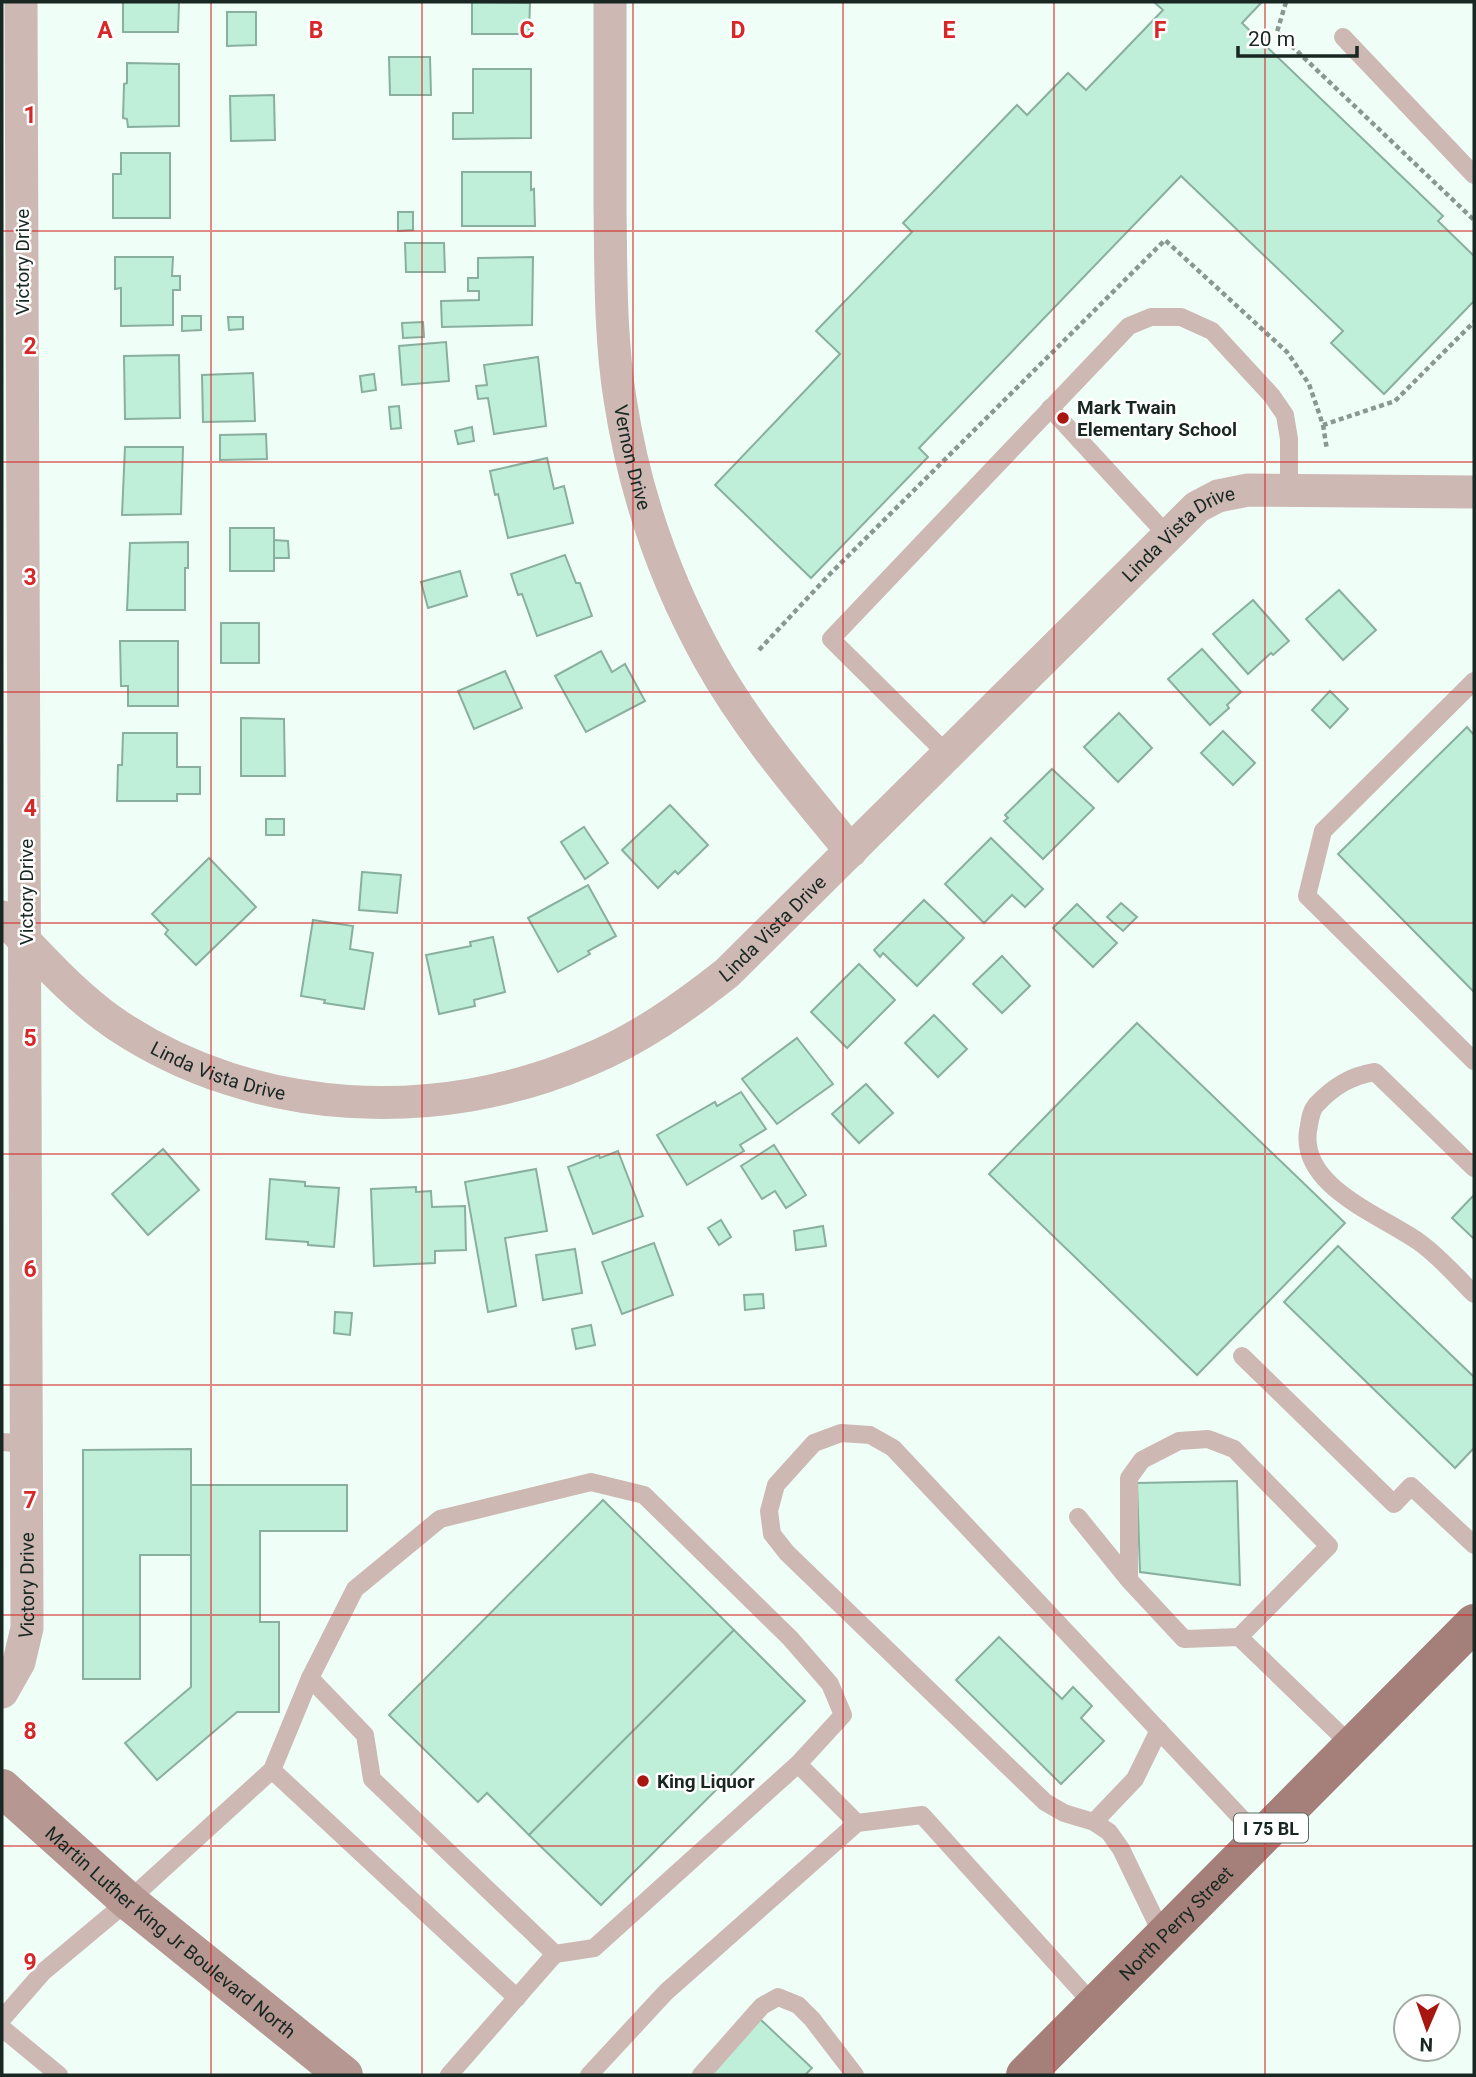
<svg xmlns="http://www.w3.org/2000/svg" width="1476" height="2077" viewBox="0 0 1476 2077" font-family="Roboto,sans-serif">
	<rect width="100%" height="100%" fill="#effff7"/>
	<g fill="#bfeed9" stroke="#89af9e" stroke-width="2">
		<path d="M123,2h56l-1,30h-55z"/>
		<path d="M472,2l58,1 -1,31h-57z"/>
		<path d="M1154,2h108l-20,21 201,193 -5,5 36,35v45l-90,93 -53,-51 12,-12 -162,-155 -262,272 9,9 -117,121 -96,-93 125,-131 -24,-23 96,-99 -9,-9 114,-118 10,10 41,-42 18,17 77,-80z"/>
		<path d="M227,12h29v33l-29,1z"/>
		<path d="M389,57h41l1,38h-41z"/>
		<path d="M127,63l52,1v62l-51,1 -1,-8 -4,-1 1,-34 3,-1z"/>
		<path d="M473,69h58v69l-78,1v-26h20z"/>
		<path d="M274,95l1,45 -44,1 -1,-45z"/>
		<path d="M121,153h49v65h-57v-44h8z"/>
		<path d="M462,172h69v18l3,-1 1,37h-73z"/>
		<path d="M398,212h15v18l-15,1z"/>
		<path d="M405,243h39l1,29h-39z"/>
		<path d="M115,257h58l-1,19h8v14h-7v35l-52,1v-38l-6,1z"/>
		<path d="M533,257l-1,68 -90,2 -1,-26 38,-1v-9h-11v-13h10v-20z"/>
		<path d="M182,316h19v14l-19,1z"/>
		<path d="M228,317h15v12l-14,1z"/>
		<path d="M423,322l1,15 -21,1 -1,-15z"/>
		<path d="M446,342l3,39 -47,4 -3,-39z"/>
		<path d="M179,355l1,63 -55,1 -1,-63z"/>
		<path d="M538,357l8,69 -52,8 -6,-36 -10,1 -2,-13 11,-1 -3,-20z"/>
		<path d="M253,373l2,48 -52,1 -1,-47z"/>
		<path d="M374,374l2,16 -14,2 -2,-16z"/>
		<path d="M399,406l2,22 -10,1 -2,-22z"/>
		<path d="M472,427l2,14 -16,3 -3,-13z"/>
		<path d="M266,434l1,25 -47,1v-25z"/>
		<path d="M125,447h58l-2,67 -59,1z"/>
		<path d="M547,458l7,31 10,-3 9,37 -65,15 -10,-44 -3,1 -5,-24z"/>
		<rect x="230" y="528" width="44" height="43"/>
		<path d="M274,540l14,1 1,17h-15z"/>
		<path d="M188,542v26h-3v42h-58l3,-67z"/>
		<path d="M565,555l11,28h4l12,33 -55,20 -15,-42 -4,1 -7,-21z"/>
		<path d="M460,571l7,25 -39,12 -7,-26z"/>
		<path d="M1339,590l37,40 -33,30 -37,-41z"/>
		<path d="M1253,600l36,41 -16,14 -2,-2 -23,21 -35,-40z"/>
		<rect x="221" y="623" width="38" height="40"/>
		<path d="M120,641h58v65h-50v-20h-7z"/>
		<path d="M1202,649l39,43 -14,13 2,3 -19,17 -42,-46z"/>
		<path d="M601,651l11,21 13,-8 20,37 -59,31 -31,-56z"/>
		<path d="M505,671l17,37 -48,21 -16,-38z"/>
		<path d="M1330,691l18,18 -18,19 -18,-18z"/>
		<path d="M1119,713l33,35 -34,34 -34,-35z"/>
		<path d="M241,718l43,1 1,57h-44z"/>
		<path d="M1467,727l7,8v257l-136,-138z"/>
		<path d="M1223,731l32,32 -22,22 -32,-32z"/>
		<path d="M123,733h54v34h23v27h-23v7h-60l1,-36h4z"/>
		<path d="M1052,769l42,39 -51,51 -39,-38 4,-3 -3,-3z"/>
		<path d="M670,805l38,40 -30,29 -3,-3 -17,17 -36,-38z"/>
		<rect x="266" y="819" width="18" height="16"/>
		<path d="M584,827l24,36 -23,16 -24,-37z"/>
		<path d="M991,838l52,51 -18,18 -13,-12 -28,28 -39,-39z"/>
		<path d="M209,858l47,49 -60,58 -31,-31 3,-4 -16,-16z"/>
		<path d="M362,872l39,3 -4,38 -38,-3z"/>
		<path d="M588,885l28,51 -28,15 2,3 -32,18 -30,-54z"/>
		<path d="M924,900l40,38 -47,48 -34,-33 -3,4 -6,-7z"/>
		<path d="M1121,903l16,14 -14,14 -16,-14z"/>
		<path d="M1077,904l40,39 -24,24 -40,-39z"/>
		<path d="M313,920l40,6 -3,23 23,4 -9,56 -40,-6 1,-3 -24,-4z"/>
		<path d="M493,937l12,55 -31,8 1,6 -36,8 -13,-59 45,-9 -1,-4z"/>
		<path d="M1002,956l28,30 -28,27 -29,-29z"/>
		<path d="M859,964l36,36 -48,48 -36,-36z"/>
		<path d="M934,1015l33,34 -29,28 -33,-34z"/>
		<path d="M1137,1023l208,200 -148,152 -208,-201z"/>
		<path d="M797,1038l36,46 -56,40 -35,-45z"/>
		<path d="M866,1084l27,29 -34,30 -27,-29z"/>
		<path d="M741,1092l25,37 -26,16 4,6 -57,34 -30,-50 58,-33 2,4z"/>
		<path d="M774,1145l32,50 -20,13 -11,-17 -13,8 -21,-33z"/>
		<path d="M163,1149l36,41 -51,45 -36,-41z"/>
		<path d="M618,1151l25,65 -50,18 -25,-67 31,-12 1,3z"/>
		<path d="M536,1169l11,62 -42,7 11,68 -28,6 -23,-130z"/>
		<path d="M270,1179l35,3v4l34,2 -5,59 -26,-2v-3l-42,-3z"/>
		<path d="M416,1187v5l15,-1 1,16 33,-1 1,44 -31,1v12l-61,3 -3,-77z"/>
		<path d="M1473,1196l1,1v42l-22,-21z"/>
		<path d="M721,1220l10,17 -12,8 -11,-17z"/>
		<path d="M823,1226l3,20 -30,4 -2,-19z"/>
		<path d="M654,1243l19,52 -51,19 -20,-52z"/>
		<path d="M1338,1246l136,131v71l-19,20 -171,-166z"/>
		<path d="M575,1249l7,44 -39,7 -7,-45z"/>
		<path d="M763,1294l1,14 -19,2 -1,-15z"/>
		<path d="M335,1312l17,1 -2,22 -16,-2z"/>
		<path d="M591,1325l4,20 -19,4 -4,-20z"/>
		<path d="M191,1449v106h-51v124h-57v-229z"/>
		<path d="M1237,1481l3,104 -100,-13 -3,-89z"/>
		<path d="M191,1485h156v46h-87v91h19v90h-42l-80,68 -32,-37 66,-56z"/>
		<path d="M603,1500l131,130 -205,205 -42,-42 -9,9 -89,-87z"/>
		<path d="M734,1630l71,71 -204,204 -72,-70z"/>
		<path d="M999,1637l63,62 11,-12 19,19 -11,12 23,23 -43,43 -105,-104z"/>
		<path d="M760,2019l52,49 -7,7h-98z"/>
	</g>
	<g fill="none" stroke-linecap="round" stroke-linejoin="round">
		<g stroke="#899891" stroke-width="4.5" stroke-dasharray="5 3.5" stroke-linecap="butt">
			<path d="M1286,2l-9,30 197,188"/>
			<path d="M1323,425l4,25"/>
			<path d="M759,650l70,-75 336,-335 122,112 22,32 14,41 72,-24 79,-79"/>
		</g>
		<g stroke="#cdb8b4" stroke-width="18">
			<path d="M1343,37l131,138"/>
			<path d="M1050,408l117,127"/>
			<path d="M1474,681l-151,150 -16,65 167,165"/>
			<path d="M947,754l-116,-115 298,-313 22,-9h30l31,14 60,65 13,19 4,24v52"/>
			<path d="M1474,1168l-99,-96c-25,4 -42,15 -59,33 -6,7 -6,16 -8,26 -8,56 73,84 111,111 20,14 38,35 55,52"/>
			<path d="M1242,1356l152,148 17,-18 63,59"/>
			<path d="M2,1442l25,2"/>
			<path d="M1078,1517l51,63 55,59 55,-2"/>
			<path d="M1129,1580v-102l13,-18 37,-19 29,-2 26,10 95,97 -90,91 113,109"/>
			<path d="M310,1678l45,-89 85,-70 151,-37 53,13 146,143 40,46 13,31 -45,49 -204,184 -39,6"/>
			<path d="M798,1764l59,59"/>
			<path d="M272,1770l245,228"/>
			<path d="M1094,1822l41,-43 24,-49"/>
			<path d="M1163,1936l-42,-87 -12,-17 -15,-10 -30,-9 -19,-11 -258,-249 -15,-19 -3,-23 7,-26 38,-42 27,-10 29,2 23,13 367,390"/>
			<path d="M2,2019l41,-47 85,-71 144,-131 38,-92 55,57 7,44 183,175 -106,121"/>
			<path d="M2,2028l57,47"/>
			<path d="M589,2075l77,-83 191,-169 65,-8 172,190"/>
			<path d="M701,2075l61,-69 16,-9 20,8 14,14 43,56"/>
		</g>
		<g stroke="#cdb8b4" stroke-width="33">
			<path id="s1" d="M610,2c0,69 0,138 0,207 1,63 0,127 10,190 14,91 44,179 89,260 39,70 91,130 142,192"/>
			<path id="s2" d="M2,917c36,37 72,79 115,108 138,92 321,100 471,35 51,-21 96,-53 139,-87l470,-466 21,-11 30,-6 226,2"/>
			<path id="s3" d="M2,1692l17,-30 8,-34 -6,-1626"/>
		</g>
		<path stroke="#b69792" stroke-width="38" id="s4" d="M2,1788l126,113 216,174"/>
		<path stroke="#a57f79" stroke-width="38" id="s5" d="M1025,2075l449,-452"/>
	</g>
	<path fill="none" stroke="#d62828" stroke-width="2" stroke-opacity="0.55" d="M211,2v2073M422,2v2073M633,2v2073M843,2v2073M1054,2v2073M1265,2v2073M2,231h1472M2,462h1472M2,692h1472M2,923h1472M2,1154h1472M2,1385h1472M2,1615h1472M2,1846h1472"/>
	<g fill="#a81610" stroke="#fff" stroke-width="2.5">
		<circle cx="1063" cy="418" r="7"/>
		<circle cx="643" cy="1781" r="7"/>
	</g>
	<g text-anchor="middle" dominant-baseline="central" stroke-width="5" stroke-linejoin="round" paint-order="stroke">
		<rect fill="#fff" stroke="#5d6864" stroke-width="2" x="1234" y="1813.5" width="74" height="29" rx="5"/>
		<g font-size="18" font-weight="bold" fill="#182721">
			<text x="1271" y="1828">I 75 BL</text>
		</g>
		<g font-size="19" fill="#182721" stroke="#fff">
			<text transform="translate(22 262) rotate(-90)">Victory Drive</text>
			<text stroke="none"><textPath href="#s1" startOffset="457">Vernon Drive</textPath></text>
			<text stroke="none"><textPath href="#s2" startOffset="1446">Linda Vista Drive</textPath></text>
			<text transform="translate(26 892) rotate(-90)">Victory Drive</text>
			<text stroke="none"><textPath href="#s2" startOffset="878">Linda Vista Drive</textPath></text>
			<text stroke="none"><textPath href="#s2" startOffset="270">Linda Vista Drive</textPath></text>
			<text stroke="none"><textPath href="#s3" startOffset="112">Victory Drive</textPath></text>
			<text stroke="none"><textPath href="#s5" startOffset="214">North Perry Street</textPath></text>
			<text stroke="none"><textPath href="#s4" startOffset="222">Martin Luther King Jr Boulevard North</textPath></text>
		</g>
		<g font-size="19" font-weight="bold" fill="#182721" stroke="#fff" text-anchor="start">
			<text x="1077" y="407">Mark Twain<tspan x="1077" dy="22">Elementary School</tspan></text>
			<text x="657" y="1781">King Liquor</text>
		</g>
	</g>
	<g font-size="23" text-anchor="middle" font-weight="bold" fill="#d62828" stroke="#fff" stroke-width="5" stroke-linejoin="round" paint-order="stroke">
		<text x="105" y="38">A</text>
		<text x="316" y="38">B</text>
		<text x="527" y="38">C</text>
		<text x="738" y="38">D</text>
		<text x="949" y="38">E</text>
		<text x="1160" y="38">F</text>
		<text x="30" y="123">1</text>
		<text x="30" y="354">2</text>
		<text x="30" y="585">3</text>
		<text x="30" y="816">4</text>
		<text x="30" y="1046">5</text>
		<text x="30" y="1277">6</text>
		<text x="30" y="1508">7</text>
		<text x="30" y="1739">8</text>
		<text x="30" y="1970">9</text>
	</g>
	<rect width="1476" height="2077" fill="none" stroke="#182721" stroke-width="7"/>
	<g transform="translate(1427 2028) rotate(182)"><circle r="33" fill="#ffffff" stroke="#a3a9a6" stroke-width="2"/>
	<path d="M0-5L12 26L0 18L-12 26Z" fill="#a81610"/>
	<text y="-10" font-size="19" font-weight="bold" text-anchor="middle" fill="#182721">N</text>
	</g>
	<path d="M1238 46v10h119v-10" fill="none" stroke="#182721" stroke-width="3.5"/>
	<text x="1248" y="46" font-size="21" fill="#182721" stroke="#ffffff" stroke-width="5" paint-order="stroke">20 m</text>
</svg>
